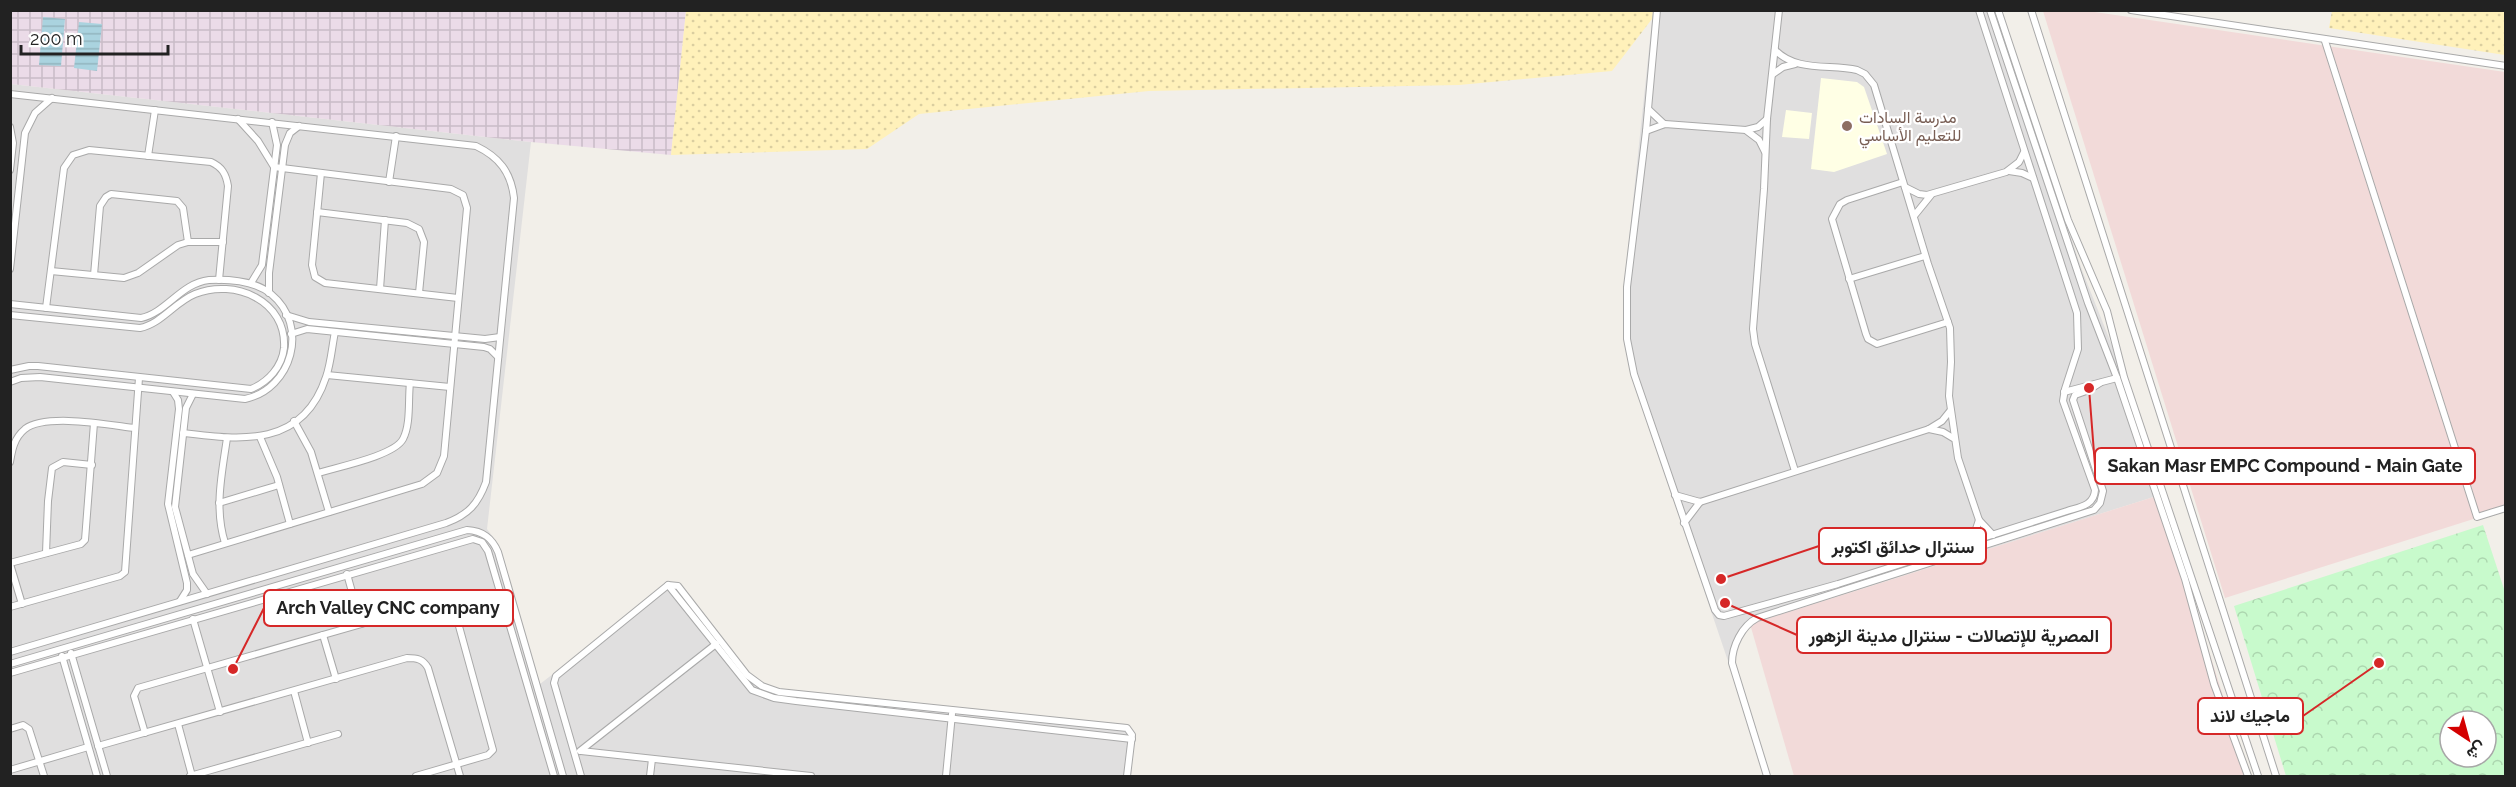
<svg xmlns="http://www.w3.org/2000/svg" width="2516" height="787" viewBox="0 0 2516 787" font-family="Raleway,Vazirmatn,sans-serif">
	<defs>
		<pattern id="industrial-grid" width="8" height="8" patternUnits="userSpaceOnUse" patternTransform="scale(1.5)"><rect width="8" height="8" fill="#ebdbe8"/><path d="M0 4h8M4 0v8" fill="none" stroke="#c9bcc7"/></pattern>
		<pattern id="sand-dots" width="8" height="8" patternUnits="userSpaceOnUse" patternTransform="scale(1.5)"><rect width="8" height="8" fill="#fff1ba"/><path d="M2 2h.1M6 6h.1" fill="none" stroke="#dacea0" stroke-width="1.8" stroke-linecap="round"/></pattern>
		<pattern id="park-crowns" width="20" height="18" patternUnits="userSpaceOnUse" patternTransform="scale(1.5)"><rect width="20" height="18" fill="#c8facc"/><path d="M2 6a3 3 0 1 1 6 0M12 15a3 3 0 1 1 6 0" fill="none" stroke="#acd6af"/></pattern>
		<pattern id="water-rules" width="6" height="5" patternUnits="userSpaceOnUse" patternTransform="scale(1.5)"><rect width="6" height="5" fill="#aad3df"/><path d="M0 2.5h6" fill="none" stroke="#92b5bf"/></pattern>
	</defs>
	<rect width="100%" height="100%" fill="#f2efe9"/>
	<g fill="#e0dfdf">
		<path d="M1653,11h342l87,259 40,101 38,124 -410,129 -21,40 -98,-289 -8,-37 1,-51z"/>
		<path d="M11,84l520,58 -44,387 10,14 43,141 132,-102 75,97 16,12 10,3 361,38 -5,44h-1118z"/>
	</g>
	<g fill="#f2dad9">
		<path d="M2043,11h45l417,61v437l-280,89z"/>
		<path d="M2160,495l88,281h-454l-44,-152z"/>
	</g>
	<path fill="url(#industrial-grid)" d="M11,11h675l-15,144 -140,-13 -520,-58z"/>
	<g fill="#ffffe5">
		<path d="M1821,78l36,4 7,5 23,67 -53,18 -23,-3z"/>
		<path d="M1786,110l26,3 -3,26 -27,-2z"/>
	</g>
	<g fill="url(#sand-dots)">
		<path d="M686,11v-1l967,1 -1,8 -40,52 -153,14 -310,6 -230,23 -52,35 -196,6z"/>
		<path d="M2332,11h173v44l-176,-27z"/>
	</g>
	<path fill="url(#park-crowns)" fill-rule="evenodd" d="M2483,525l22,67v184h-219l-52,-170zM2450,721h36v36h-36z"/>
	<g fill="url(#water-rules)">
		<path d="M43,17l22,2 -4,47 -22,-1z"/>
		<path d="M79,22l23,2 -5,47 -23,-3z"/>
	</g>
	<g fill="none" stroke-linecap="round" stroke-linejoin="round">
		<g stroke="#a9a9a9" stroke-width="8">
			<g id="minor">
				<path d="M1657,10l-11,121 -19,156v52l7,35 81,236 4,5 5,1 114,-32 229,-73c12,-4 27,-5 28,-21l-32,-89 2,-12 13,-40 -1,-36 -98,-303"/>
				<path d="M1779,10l-12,109 -3,70 -11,140 2,15 40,127"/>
				<path d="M1990,10l98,293 29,75 68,201 29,105 34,92"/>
				<path d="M1998,10l70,210 39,91 17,66 134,399"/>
				<path d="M2031,10l245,766"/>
				<path d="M2131,10l375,56"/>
				<path d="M2325,41l152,476 29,-9"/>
				<path d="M1775,50c21,22 55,14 82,20l8,4 9,11 54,179 22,64 1,34 -2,34 9,62 21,62 14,15"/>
				<path d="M1773,74l10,-7 12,-3"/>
				<path d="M10,94l466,52c23,11 35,26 38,52l-28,284c-8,22 -18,33 -40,41l-436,129"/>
				<path d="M1648,109l16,15"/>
				<path d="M10,127l3,16 -3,27"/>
				<path d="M1646,131l19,-7 81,6 12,-3 9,-8"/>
				<path d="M1747,131l12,9 6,12"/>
				<path d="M148,156l7,-46"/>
				<path d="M2009,171l13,2 11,5"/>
				<path d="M321,173l-9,92 3,12 10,6 133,15"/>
				<path d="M389,182l7,-46"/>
				<path d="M1903,182l-56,18 -7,4 -8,15 34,115 2,5 9,5 71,-22"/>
				<path d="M1905,187l14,7 8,1 79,-23 13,-10 5,-10"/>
				<path d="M317,212l90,11 12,6 5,13 -5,51"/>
				<path d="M1914,216l17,-21"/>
				<path d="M10,269l15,-136 10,-20 17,-15"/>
				<path d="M51,271l73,7 14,-5 40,-28 10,-3h35"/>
				<path d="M94,275l6,-69 6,-9 5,-3 66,7 6,7 5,34"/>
				<path d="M1849,279l76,-23"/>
				<path d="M251,283l11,-18 15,-120 -5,-23"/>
				<path d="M380,289l5,-69"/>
				<path d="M269,293v-20l16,-128 5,-12 9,-7"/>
				<path d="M10,304l131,14c25,-5 40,-35 68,-38 20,-1 46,1 62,14 39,32 21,95 -26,105l-205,-22 -19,1 -11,4"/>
				<path d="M46,308l18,-140 9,-13 16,-5 122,12c11,5 15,12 17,24l-9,94"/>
				<path d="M10,315l130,13c21,-4 35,-26 55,-34 40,-16 92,7 89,54 -2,19 -16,34 -33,41l-213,-23h-9l-19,4"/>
				<path d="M286,315l23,7 176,17 15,-2"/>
				<path d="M291,334l16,-5 177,18 6,2 8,8"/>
				<path d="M327,375l123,12"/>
				<path d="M173,392l5,8 1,9 -11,95 19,79v7l-7,11"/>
				<path d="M2064,392l53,-14"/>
				<path d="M193,394l-7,14 -11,99 18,67 14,20"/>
				<path d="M294,421l17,31 18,60"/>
				<path d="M1929,429l14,3 10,6"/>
				<path d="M183,433c58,7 120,15 143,-56 5,-14 6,-31 9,-45"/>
				<path d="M260,437l17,40 13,47"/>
				<path d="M10,462c2,-12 4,-24 15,-33 21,-16 84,-4 110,-1"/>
				<path d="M318,473c19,-6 76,-17 85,-34 8,-15 5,-40 7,-56"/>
				<path d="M1675,495l25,7 229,-73 13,-8 8,-10"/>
				<path d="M219,503l60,-18"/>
				<path d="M1684,523l16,-21"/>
				<path d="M1972,541l7,-21"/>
				<path d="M225,543c-11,-35 -3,-70 2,-105"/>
				<path d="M46,553l2,-52 4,-33 11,-6 29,3"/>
				<path d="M188,555l234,-71 15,-11 7,-17 23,-248 -4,-13 -12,-6 -177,-22 -16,-26 -20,-22"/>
				<path d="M10,563l71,-19 4,-4 9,-117"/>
				<path d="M10,564l12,40"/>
				<path d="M347,574l14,50"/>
				<path d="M668,585l84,105 22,8 22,3 336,38"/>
				<path d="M10,607l110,-31 5,-4 14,-194"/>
				<path d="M193,619l27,93"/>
				<path d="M323,635l13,44"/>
				<path d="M71,653l36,123"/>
				<path d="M62,656l35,120"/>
				<path d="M10,664l457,-134c16,1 25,8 31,22l65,224"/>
				<path d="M10,673l463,-134 9,3 6,9 66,225"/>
				<path d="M294,691l14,52"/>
				<path d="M178,724l14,52"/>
				<path d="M10,729l13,-4 6,4 15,47"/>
				<path d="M145,733l-11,-37 4,-8 307,-88 6,3 3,5 39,142 -5,5 -72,21"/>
				<path d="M98,746l309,-88c10,0 16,1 21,10l32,108"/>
				<path d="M580,751l136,-107"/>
				<path d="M581,751l230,25"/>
				<path d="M10,770l78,-23"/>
				<path d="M190,776l148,-42"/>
				<path d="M581,776l-27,-93 2,-7 112,-91 10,1 69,89 15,11 17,6 348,36 5,7 -5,41"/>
				<path d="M650,776l2,-17"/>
				<path d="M946,776l6,-62"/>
				<path d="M1767,776l-35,-113c0,-17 10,-37 25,-45l337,-108 6,-7 3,-12 -30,-91 2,-5 14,-5 11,-7"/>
			</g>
		</g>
		<use href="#minor" stroke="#fff" stroke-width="6"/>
	</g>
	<circle fill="#8d6e63" stroke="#fff" stroke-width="2" cx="1847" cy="126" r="6"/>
	<g text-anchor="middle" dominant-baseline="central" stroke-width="4.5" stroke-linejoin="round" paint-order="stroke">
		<g font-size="16" fill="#785e54" stroke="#fff" text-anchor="start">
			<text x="1859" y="117">مدرسة السادات<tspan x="1859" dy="18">للتعليم الأساسي</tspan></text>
		</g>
	</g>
	<path fill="none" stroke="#d62828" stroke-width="2" d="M2089 388L2095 466M1721 579L1819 546M233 669L264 608M1725 603L1797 635M2379 663L2303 716"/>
	<g fill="#d62828" stroke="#fff" stroke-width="2">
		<circle cx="2089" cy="388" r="6"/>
		<circle cx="1721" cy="579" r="6"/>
		<circle cx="233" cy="669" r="6"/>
		<circle cx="1725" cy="603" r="6"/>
		<circle cx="2379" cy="663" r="6"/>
	</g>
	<g fill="#fff" stroke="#d62828" stroke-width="2">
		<rect x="2095" y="448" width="380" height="36" rx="6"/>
		<rect x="1819" y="528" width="167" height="36" rx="6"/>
		<rect x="264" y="590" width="249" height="36" rx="6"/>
		<rect x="1797" y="617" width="314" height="36" rx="6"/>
		<rect x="2198" y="698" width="105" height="36" rx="6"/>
	</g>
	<g font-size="18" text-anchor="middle" font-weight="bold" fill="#222">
		<text x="2285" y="472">Sakan Masr EMPC Compound - Main Gate</text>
		<text x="1903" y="553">سنترال حدائق اكتوبر</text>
		<text x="388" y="614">Arch Valley CNC company</text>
		<text x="1954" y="642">المصرية للإتصالات - سنترال مدينة الزهور</text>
		<text x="2250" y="722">ماجيك لاند</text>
	</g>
	<rect width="2516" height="787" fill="none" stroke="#222222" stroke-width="24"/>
	<g transform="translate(2468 739) rotate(144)"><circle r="28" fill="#ffffff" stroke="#a7a7a7" stroke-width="1.5"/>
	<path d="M0-4.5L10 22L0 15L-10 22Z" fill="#d40000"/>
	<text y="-9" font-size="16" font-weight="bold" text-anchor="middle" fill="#222222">ش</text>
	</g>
	<path d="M21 45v9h147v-9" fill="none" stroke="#222222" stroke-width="3"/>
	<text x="30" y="45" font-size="18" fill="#222222" stroke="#ffffff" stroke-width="4.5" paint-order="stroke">200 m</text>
</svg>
